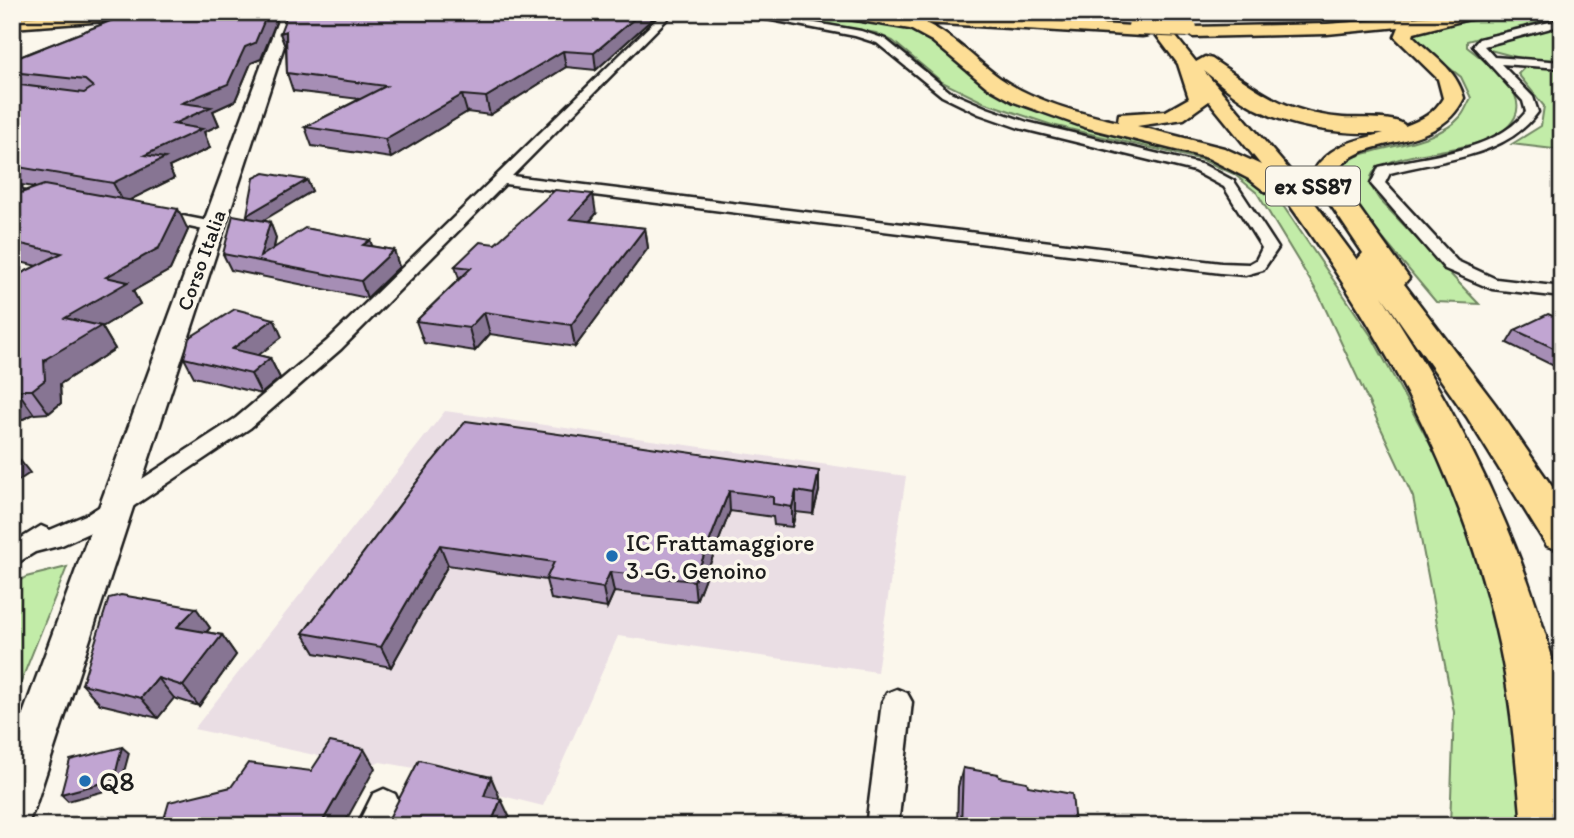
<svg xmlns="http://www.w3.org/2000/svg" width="1574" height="838" viewBox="0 0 1574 838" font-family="Itim,sans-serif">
	<rect width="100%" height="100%" fill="#fbf7ec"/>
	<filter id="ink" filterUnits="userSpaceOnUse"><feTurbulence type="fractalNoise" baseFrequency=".0143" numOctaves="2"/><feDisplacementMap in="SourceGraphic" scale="14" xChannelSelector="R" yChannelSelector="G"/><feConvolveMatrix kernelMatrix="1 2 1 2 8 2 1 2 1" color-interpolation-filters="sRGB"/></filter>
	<g filter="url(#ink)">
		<path fill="#eadee4" d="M445,411l461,65 -29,196 -259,-36 -75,170 -109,-27 -14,-10 -40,-7 -10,5 -176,-38z"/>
		<g fill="#c2eca8" stroke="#6f8462" stroke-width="2">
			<path d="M761,12l94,4 33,5 44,14 49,47 40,21 196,53 56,35 99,146 95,175 40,142 20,172h-77l4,-114 -41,-215 -94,-202 -62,-102 -23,-19 -31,-14 -151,-35 -69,-23 -41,-20 -49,-41 -17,-8z"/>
			<path d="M1518,12h12l14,9 -77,20v6c19,15 61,43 48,70 -21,41 -110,28 -139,53 -11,9 -3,20 3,29l100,105 -43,-2 -94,-112 -4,-16 5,-13c31,-14 96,-18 117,-44 5,-5 7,-13 11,-19l-10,-21 -45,-35 -2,-6 10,-7z"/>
			<path d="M1562,26v36l-38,-3 -38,-10 1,-4 8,-4z"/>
			<path d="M1534,66l28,1v83l-50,-6 29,-18 3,-20 -26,-32 6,-6z"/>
			<path d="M67,567l-55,137v-119l14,-8z"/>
		</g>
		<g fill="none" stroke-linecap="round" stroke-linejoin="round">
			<g stroke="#1c1c1c" stroke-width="5">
				<g id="street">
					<path d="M664,12h10l-162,164 709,87 28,1 7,-4 6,-12 -38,-61 -30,-16 -175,-43 -40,-14 -37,-18 -65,-53 -22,-7 -125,-24h22l109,19 24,8 65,53 37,16 40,14 177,43 30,16 44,67 -15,22 -18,5 -24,-2 -716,-89 -164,165 -91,79 -146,98 -42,19 -27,7 -23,14v-22l29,-18 9,4 38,-16 148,-96 91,-77z"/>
					<path d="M1562,19v6l-78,21 10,11 68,5v6l-61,-4 32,33 5,15c-33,46 -97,47 -148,61l-5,10 72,78 39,18 66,8v10l-70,-8 -47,-20 -74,-85 8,-17c48,-12 114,-14 147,-55l-3,-11 -50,-55 6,-7z"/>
					<path d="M157,211l56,11 8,5 -8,5 -61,-13 -3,-3z"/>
					<path d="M897,689l10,4 5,9 -14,124h-32l16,-124 5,-9z"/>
					<path d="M384,789l11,5 5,11 -10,21h-33l16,-32z"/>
				</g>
			</g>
			<g stroke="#1c1c1c" stroke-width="5">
				<path id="secondary" d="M281,12h14l-260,795 -7,16 -16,3v-82z"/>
			</g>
			<g stroke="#1c1c1c" stroke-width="5">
				<g id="highway">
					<path d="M90,12h78l-8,5 -148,11v-10z"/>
					<path d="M829,12l70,4 11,-4 238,15 3,4 -3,4 -6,1 -217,-13c29,13 50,37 75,55 34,23 78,35 118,44l1,-8 47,-3 23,-13 -11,-34 -39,-52h17l40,50 9,-5 7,2c46,31 72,54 131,59 14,1 55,-2 62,8 16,-6 30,-13 38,-28l-5,-19 -43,-42 4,-10 -72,7 -134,3 -9,-5 9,-5 134,-3 159,-12 -2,3 -70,18 -1,3c20,21 43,32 51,62 -27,57 -104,34 -127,74l6,14 66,92 -5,6 91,120 67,97v50l-15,-5 -80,-129 -85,-121c63,97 118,198 154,309 11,33 22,69 26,103 4,38 0,79 0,118h-40c-6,-67 -11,-135 -27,-200 -36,-158 -119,-302 -213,-432l-15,-1 -18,-14 -41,-21 -124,-31 -70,-25 -27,-15 -55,-46 -22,-12 -73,-12zM1204,71c15,11 28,24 44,33 39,24 90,30 136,29 -30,8 -54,11 -71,39l5,14 45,67 -6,7 -60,-81zM1209,101l52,64 -37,-17 -87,-22 47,-7z"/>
				</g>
			</g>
			<use href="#street" fill="#fbf7ec" fill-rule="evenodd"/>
			<use href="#secondary" fill="#fbf7ec" fill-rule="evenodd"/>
			<use href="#highway" fill="#fdde96" fill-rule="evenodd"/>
			<g stroke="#1c1c1c" stroke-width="20" stroke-linecap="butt">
				<path id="highway-bridge" d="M1137,26l51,2"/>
			</g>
			<use href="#highway-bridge" stroke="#fdde96" stroke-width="18"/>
		</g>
		<g fill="#a68eb5" stroke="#1c1c1c" stroke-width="2" fill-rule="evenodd">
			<path d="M133,12h147l-19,47 -10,4 -16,38 -22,10 6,14 -15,7 6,16 -41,19 5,11 -45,22 59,30 -18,40 -37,21 7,13 -38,23 13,22 -55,35 1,19 -12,10 -15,1 -22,10v-146l25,-12 -25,-6v-200zM21,185l14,2 -11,4z"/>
			<path d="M660,12l-64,58 -30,-3 -76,48 -23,-3 -76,46 -79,-12 -7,-19 55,-28 -67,-8 -6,-18 -1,-24 -6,-16z"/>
			<path d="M307,180l5,11 -50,29 8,2 6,16 -2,10 96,-8 2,6 22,4 5,17 -32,31 -136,-28 -8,-16 25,-36z"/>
			<path d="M596,214l-6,8 55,6 3,20 -73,99 -85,-13 -15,17 -51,-8 -8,-22 43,-42 -4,-13 40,-22z"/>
			<path d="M1562,320v50l-55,-27 8,-13z"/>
			<path d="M282,337l-24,18 12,3 10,20 -19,16 -67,-17 -10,-19z"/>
			<path d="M432,462l387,29 -6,23 -17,-2 -4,15 -18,-2 -1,-8 -43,-6 -34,90 -82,-9 -7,16 -56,-9 -5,-19 -98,-15 -57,102 -76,-14 -12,-20z"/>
			<path d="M196,608l14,20 -4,4 16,3 14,20 -37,51 -25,-8 -16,20 -58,-14 -18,-20z"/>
			<path d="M963,768l65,18 47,40h-118l1,-39z"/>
		</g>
		<g fill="#877493" stroke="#1c1c1c" stroke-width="2">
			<path d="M268,12h12l-19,47 -10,4 -16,38 -22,10 6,14 -15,7 6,16 -41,19 5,11 -50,25 -11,-20 32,-28 28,-31 9,-21 63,-56z"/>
			<path d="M642,12h18l-64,58 -2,-17z"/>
			<path d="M286,31v18l-6,-16z"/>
			<path d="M563,51l3,16 -76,48 -4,-18z"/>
			<path d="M462,95l5,17 -76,46 -6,-19z"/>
			<path d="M17,179l12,20 -17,7v-25z"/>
			<path d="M307,180l5,11 -60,36 -5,-12z"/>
			<path d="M593,194l3,20 -22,25 -4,-20z"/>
			<path d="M178,209l10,21 -18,40 -37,21 7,13 -38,23 13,22 -55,35 1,19 -12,10 -17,-23 33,-72z"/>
			<path d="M270,222l6,16 -6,25 -10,-6z"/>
			<path d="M645,228l3,20 -73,99 -4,-22z"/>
			<path d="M370,240l6,17 -13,-12z"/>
			<path d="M394,250l5,17 -32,31 -6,-17z"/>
			<path d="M484,312l6,22 -15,17 -6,-23z"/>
			<path d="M274,319l8,18 -40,31 -10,-19z"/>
			<path d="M270,358l10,20 -19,16 -10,-20z"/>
			<path d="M17,390l17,24 -22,10v-32z"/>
			<path d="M12,450l18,23 -18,12z"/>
			<path d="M819,471v20l-6,23 1,-20z"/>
			<path d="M729,491l1,20 -34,90 -2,-20z"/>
			<path d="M796,491v21l-4,15v-20z"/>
			<path d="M440,545l8,20 -57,102 -10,-20z"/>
			<path d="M610,572l4,20 -7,16 -4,-20z"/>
			<path d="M196,608l14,20 -18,20 -15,-21z"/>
			<path d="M222,635l14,20 -37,51 -16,-20z"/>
			<path d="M158,678l16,20 -16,20 -17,-20z"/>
			<path d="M122,747l7,6 -9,34 -52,14 -7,-7z"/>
			<path d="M364,749l11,19 -32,58h-23z"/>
			<path d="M491,777l8,19 -6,19 -9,-19z"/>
			<path d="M501,799l9,19 -4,8h-16z"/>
		</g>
		<g fill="#c1a5d2" stroke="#1c1c1c" stroke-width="2">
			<path d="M133,12h135l-13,31 -10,4 -17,37 -46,19 29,4 -38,17 29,5 -57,26 20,3 -52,25 -101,-17v-82l72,9 9,-6 -8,-7 -73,-8v-12z"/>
			<path d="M288,12h354l-48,41 -31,-2 -77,46 -24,-2 -77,44 -80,-12 81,-41 -99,-13 -1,-42 -6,2z"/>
			<path d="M264,173l43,7 -60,35 7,-37z"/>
			<path d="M44,185l134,24 -19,39 -53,29 22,5 -63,36 36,8 -57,34 1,20 -13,10h-15l-5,2v-114l50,-25 -50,-11v-46z"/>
			<path d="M555,190l38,4 -23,25 75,9 -74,97 -87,-13 -15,16 -53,-7 55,-53 -16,-2 25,-24 15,2z"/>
			<path d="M233,215l37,7 -10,35 45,-29 65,12 -7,5 31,5 -33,31 -138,-27z"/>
			<path d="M235,309l39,10 -42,30 38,9 -19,16 -67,-16 5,-20z"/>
			<path d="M1548,314l14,6v32l-47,-22z"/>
			<path d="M466,421l353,50 -5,23 -18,-3 -4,16 -19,-3v-7l-44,-6 -35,90 -84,-9 -7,16 -57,-9 8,-17 -114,-17 -59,102 -78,-14 129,-171z"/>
			<path d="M121,595l75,13 -19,19 45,8 -39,51 -25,-8 -17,20 -59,-14 27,-86z"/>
			<path d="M330,742l34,7 -44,77h-158l7,-24 62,-15 17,-24 63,8z"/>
			<path d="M122,747l-8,33 -53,14 9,-34z"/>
			<path d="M419,760l72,17 -7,19 17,3 -11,27h-105z"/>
			<path d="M963,768l35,6 1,3 28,5 1,4 44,8 3,32h-114z"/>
		</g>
	</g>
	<g fill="#1f6fb2" stroke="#fbf7ec" stroke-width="2.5">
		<circle cx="612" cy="556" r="7"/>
		<circle cx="85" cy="781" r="7"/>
	</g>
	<g text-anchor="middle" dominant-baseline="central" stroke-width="7" stroke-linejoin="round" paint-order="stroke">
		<g font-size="21" fill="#1c1c1c" stroke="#fbf7ec">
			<text transform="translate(201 260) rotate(-70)">Corso Italia</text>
		</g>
		<rect fill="#fbf7ec" stroke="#5f5e5a" stroke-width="2" x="1266" y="166.5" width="94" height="39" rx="5"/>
		<g font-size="23" font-weight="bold" fill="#1c1c1c">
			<text x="1313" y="186">ex SS87</text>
		</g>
		<g font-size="24" fill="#1c1c1c" stroke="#fbf7ec" text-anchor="start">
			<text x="626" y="542">IC Frattamaggiore<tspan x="626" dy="28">3 -G. Genoino</tspan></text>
		</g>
		<g font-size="28" fill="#1c1c1c" stroke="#fbf7ec" text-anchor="start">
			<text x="99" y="781">Q8</text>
		</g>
	</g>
	<rect width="1574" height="838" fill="none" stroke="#fbf7ec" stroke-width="42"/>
	<rect x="21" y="21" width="1532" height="796" fill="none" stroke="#1c1c1c" stroke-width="2.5" filter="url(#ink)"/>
</svg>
